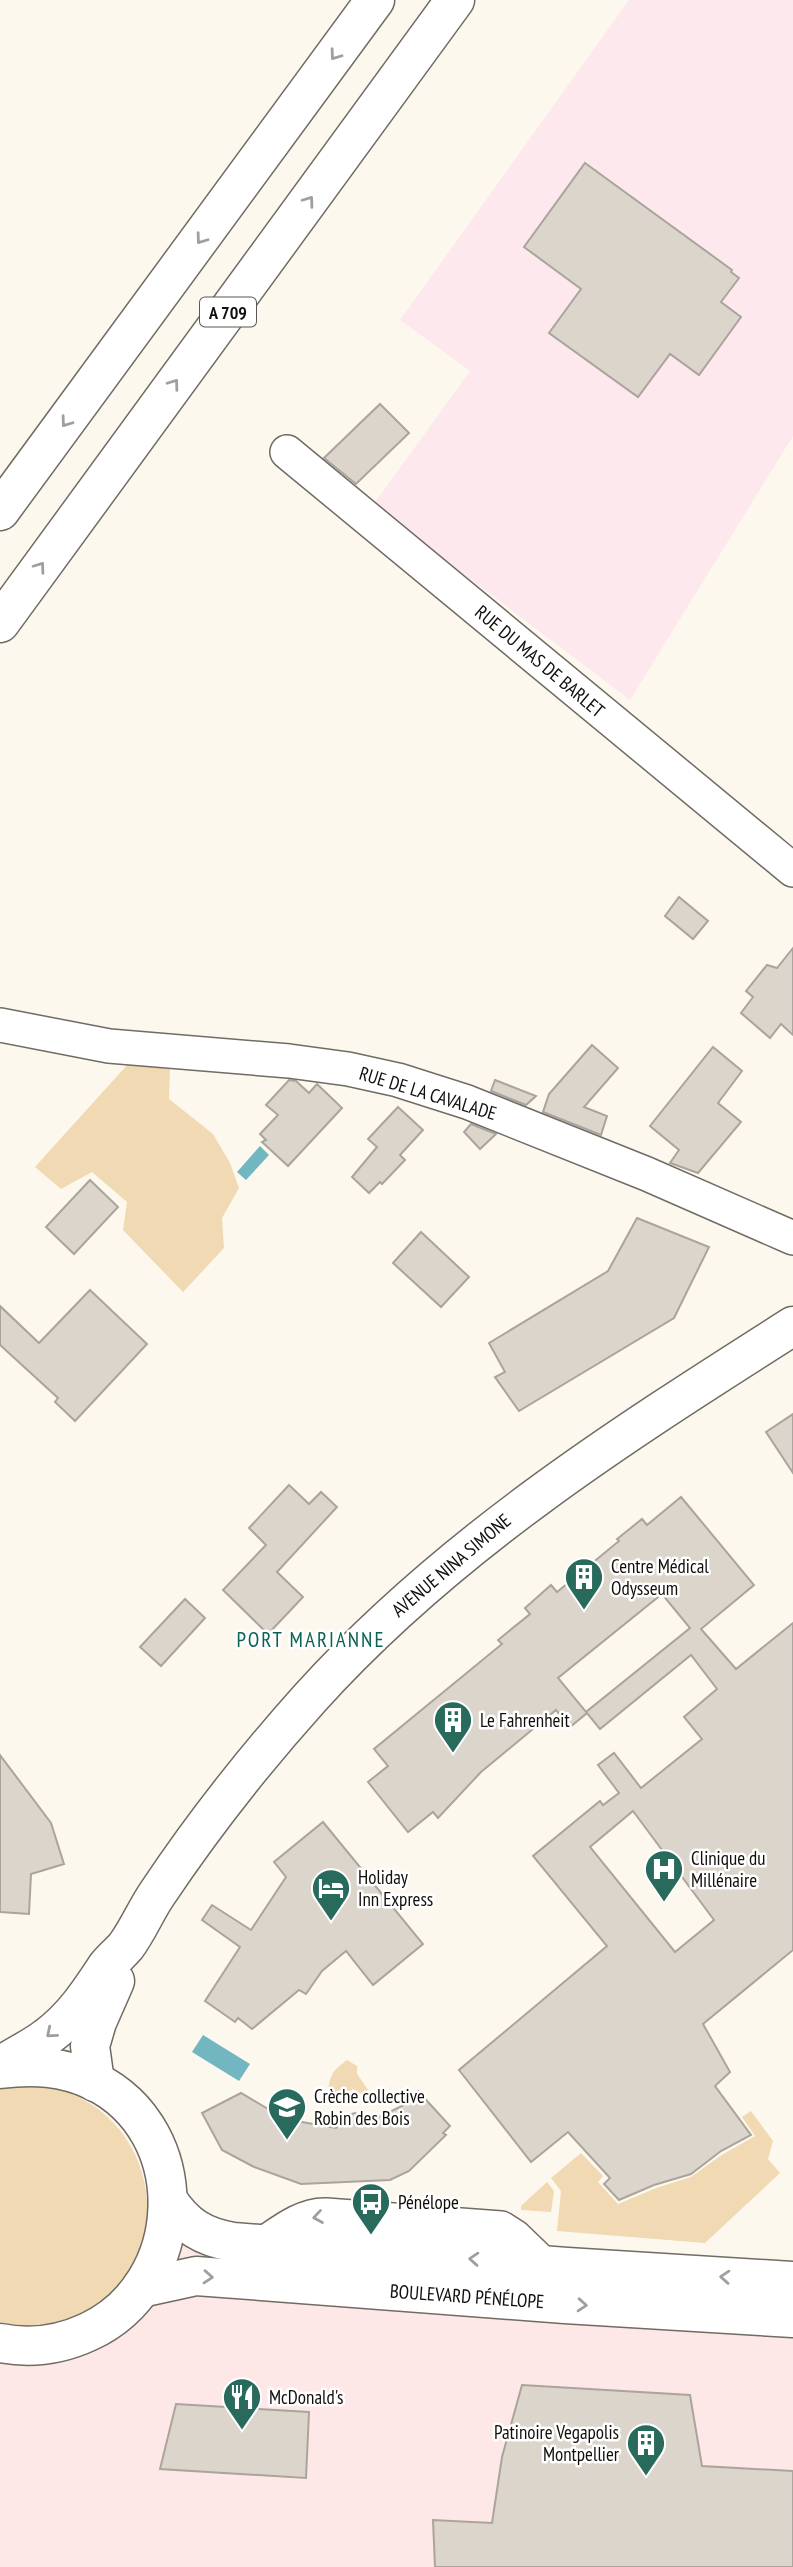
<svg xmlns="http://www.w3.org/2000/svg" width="793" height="2567" viewBox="0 0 793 2567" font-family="'PT Sans Narrow',sans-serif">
	<rect width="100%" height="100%" fill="#fdf8ee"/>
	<path fill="#fee8e7" d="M146,2229l647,67v271h-793v-244l36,3 22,-4 81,-72z"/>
	<path fill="#fde8ee" d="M629,0h164v436l-163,264 -257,-195 97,-134 -70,-51z"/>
	<g fill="#f0d9b3">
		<path d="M128,1064l42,5 -1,30 44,35 17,29 9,25 -17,30 2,30 -41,44 -60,-62 4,-28 -35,-30 -31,17 -26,-22z"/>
		<path d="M347,2060l10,6v8l12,17 -4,5 -12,-7 -14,7 -6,-1 -5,-7c5,-18 4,-16 19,-28z"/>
		<path d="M14,2085c15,0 32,0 47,5 109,35 118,191 8,228 -22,8 -46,10 -69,4v-233z"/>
		<path d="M751,2111l22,30 -5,18 12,14 -75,70 -148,-12 4,-40 -10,-13 30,-25 22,23 -5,6 20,22 38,-16 35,-11 29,-21 35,-20 -13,-19z"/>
		<path d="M547,2182l7,9 -3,21 -30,-2v-4z"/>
	</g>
	<g fill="#72b6c1">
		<path d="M260,1146l9,9 -23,25 -9,-8z"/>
		<path d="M203,2035l47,29 -11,17 -47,-29z"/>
	</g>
	<g fill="#dcd5cc" stroke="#aba49c" stroke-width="2" fill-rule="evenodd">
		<path d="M585,163l147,107 -1,2 8,6 -18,24 20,15 -42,58 -29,-21 -32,43 -89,-64 32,-44 -57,-42z"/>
		<path d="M380,404l29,29 -53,51 -32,-26z"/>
		<path d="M679,897l29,24 -15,18 -28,-23z"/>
		<path d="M793,948v87l-12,-11 -11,14 -29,-25 12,-16 -7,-6 21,-26 10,3z"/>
		<path d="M592,1045l26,23 -34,39 23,9 -6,19 -58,-23 6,-18z"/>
		<path d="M713,1047l29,24 -24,32 23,19 -43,51 -28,-10 9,-13 -29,-24z"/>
		<path d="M289,1080l7,1 13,12 8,-9 25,24 -54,58 -26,-24 4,-2 -6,-6 18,-19 -12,-10z"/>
		<path d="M495,1080l41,16 -10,9 -35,-14z"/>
		<path d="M398,1107l25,23 -23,25 5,5 -23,24 -2,-2 -11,11 -17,-16 25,-30 -9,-8z"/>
		<path d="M471,1124l25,10 -16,15 -16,-17z"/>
		<path d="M90,1180l28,27 -44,47 -28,-27z"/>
		<path d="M637,1218l72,29 -35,71 -155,93 -24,-34 10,-5 -16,-29 119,-72z"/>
		<path d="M421,1232l48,45 -28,30 -48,-44z"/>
		<path d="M90,1290l57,54 -72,77 -20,-19 3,-4 -58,-53v-39l39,37z"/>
		<path d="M793,1414v59l-27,-41z"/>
		<path d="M289,1485l20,19 12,-12 16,15 -60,65 26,25 -35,37 -45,-44 43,-45 -17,-17z"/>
		<path d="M681,1497l73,88 -53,44 35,40 57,-46v327l-90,74 27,48 -15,14 36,49 -30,16 -30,23 -37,11 -35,15 -15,-16 6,-6 -42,-46 -37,30 -72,-92 148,-124 -74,-90 67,-55 3,4 16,-12 -21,-28 16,-12 27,35 61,-49 -18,-22 33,-28 -26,-34 -91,74 -14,-17 104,-84 -28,-34 -104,84 29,35 -17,14 -14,-17 -75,62 -43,46 -5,-6 -25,20 -40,-50 20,-16 -14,-17 128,-105 -4,-4 32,-26 -5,-6 26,-23 6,7 62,-51 -2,-2 25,-20 5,6zM633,1811l81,109 -39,32 -85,-105z"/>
		<path d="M185,1599l20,19 -44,48 -21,-19z"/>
		<path d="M0,1755l51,68 13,41 -33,10 -2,40 -29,-2z"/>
		<path d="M323,1822l100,122 -50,41 -27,-34 -24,20 -16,23 -7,-4 -47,39 -14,-11 -3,4 -30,-21 35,-54 -38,-27 10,-15 39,25 35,-53 -12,-15z"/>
		<path d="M418,2091l32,35 -7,7 3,2 -37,36 -19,9 -89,4 -47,-17 -32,-17 -20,-37 39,-20 44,26 51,9 12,-13 7,-2 16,8 31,-15z"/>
		<path d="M522,2385l168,10 12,71 91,5v96h-358l-2,-47 59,3 10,-66z"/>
		<path d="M176,2404l133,8 -3,66 -146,-9z"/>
	</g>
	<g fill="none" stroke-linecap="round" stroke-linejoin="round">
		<g stroke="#706b63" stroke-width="36">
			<g id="minor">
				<path d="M287,452l506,418"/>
				<path d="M0,1025l109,21 180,15 59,8 50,11 69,22 180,72 146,64"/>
				<path d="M263,2244c18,-12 40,-30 63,-29l175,13 14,9 28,27"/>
			</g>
		</g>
		<g stroke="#706b63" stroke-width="41">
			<g id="tertiary">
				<path d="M0,2066c15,-10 33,-18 47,-29 26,-19 43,-45 60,-71 6,-7 13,-13 19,-20 12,-16 20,-36 31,-52 44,-66 100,-137 153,-196 138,-153 310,-262 483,-372"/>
				<path d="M95,2082l-5,-36 7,-24 18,-41"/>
			</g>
		</g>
		<g stroke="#706b63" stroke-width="41">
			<g id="secondary">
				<path d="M0,2069c33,-4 63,-3 94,12 102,50 96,204 -6,251 -28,13 -58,17 -88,11"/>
				<path d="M168,2200c17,26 35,37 65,42l334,25 226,14"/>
				<path d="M141,2288l55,-12 369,28 228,14"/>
			</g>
		</g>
		<g stroke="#706b63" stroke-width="41">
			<g id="motorway">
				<path d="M0,511l375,-511"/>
				<path d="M0,623l455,-623"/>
			</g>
		</g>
		<use href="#minor" stroke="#fff" stroke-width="33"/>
		<use href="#tertiary" stroke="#fff" stroke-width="38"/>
		<use href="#secondary" stroke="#fff" stroke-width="38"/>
		<use href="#motorway" stroke="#fff" stroke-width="38"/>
	</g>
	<defs><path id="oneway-chevron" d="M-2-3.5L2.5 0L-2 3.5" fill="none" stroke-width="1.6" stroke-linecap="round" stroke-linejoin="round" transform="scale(1.75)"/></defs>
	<g stroke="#a09f9e">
		<use href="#oneway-chevron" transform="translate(335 55) rotate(126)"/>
		<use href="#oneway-chevron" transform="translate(309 201) rotate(-54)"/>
		<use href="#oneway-chevron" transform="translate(201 239) rotate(126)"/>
		<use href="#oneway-chevron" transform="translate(174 384) rotate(-54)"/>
		<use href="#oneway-chevron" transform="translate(66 422) rotate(126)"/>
		<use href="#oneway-chevron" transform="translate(40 567) rotate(-54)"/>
		<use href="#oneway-chevron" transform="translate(51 2033) rotate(140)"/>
		<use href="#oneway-chevron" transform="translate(318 2217) rotate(171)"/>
		<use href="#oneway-chevron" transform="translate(474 2259) rotate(-176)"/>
		<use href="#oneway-chevron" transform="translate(208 2277) rotate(4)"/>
		<use href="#oneway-chevron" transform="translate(725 2277) rotate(-176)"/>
		<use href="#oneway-chevron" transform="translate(582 2305) rotate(4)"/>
	</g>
	<defs>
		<g id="building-pin" transform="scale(2.0125)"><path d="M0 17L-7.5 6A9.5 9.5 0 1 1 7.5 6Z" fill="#286b5d" stroke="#fff"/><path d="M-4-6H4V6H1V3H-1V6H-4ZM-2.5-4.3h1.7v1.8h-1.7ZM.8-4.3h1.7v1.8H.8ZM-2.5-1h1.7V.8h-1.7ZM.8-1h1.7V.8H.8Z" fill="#fff"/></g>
		<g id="hospital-pin" transform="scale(2.0125)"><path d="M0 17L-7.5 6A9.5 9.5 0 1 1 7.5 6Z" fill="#286b5d" stroke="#fff"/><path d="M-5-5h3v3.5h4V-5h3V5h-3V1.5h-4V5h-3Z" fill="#fff"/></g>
		<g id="hotel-pin" transform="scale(2.0125)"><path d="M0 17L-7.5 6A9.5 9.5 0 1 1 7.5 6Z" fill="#286b5d" stroke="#fff"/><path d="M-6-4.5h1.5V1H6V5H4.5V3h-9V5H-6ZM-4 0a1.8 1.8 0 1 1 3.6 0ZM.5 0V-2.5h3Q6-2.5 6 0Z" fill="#fff"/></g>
		<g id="school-pin" transform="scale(2.0125)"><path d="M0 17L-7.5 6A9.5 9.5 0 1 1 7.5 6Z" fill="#286b5d" stroke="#fff"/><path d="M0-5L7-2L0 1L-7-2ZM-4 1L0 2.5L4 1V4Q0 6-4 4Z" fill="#fff"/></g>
		<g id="bus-pin" transform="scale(2.0125)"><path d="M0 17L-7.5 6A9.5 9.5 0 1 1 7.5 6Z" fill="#286b5d" stroke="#fff"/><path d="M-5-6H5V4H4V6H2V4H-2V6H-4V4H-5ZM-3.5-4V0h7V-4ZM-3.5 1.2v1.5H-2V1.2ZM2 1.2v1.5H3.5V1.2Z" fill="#fff"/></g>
		<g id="restaurant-pin" transform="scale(2.0125)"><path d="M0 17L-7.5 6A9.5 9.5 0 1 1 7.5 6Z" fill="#286b5d" stroke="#fff"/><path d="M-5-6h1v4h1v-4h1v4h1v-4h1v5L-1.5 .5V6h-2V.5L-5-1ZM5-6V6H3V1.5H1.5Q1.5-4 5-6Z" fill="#fff"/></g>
	</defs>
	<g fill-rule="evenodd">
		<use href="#building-pin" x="584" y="1577"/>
		<use href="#building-pin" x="453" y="1720"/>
		<use href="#hospital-pin" x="664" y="1869"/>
		<use href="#hotel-pin" x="331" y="1888"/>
		<use href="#school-pin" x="287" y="2107"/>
		<use href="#bus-pin" x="371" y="2202"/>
		<use href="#restaurant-pin" x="242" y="2397"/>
		<use href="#building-pin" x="646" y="2443"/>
	</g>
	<g text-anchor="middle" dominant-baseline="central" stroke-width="5" stroke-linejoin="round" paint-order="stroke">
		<rect fill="#fff" stroke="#585755" stroke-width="2" x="200" y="297.5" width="56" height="29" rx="5"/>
		<g font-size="18" font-weight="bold" fill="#110f0c">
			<text x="228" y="312">A 709</text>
		</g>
		<g font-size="19" fill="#110f0c" stroke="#fff">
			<text transform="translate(540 661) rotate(40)">RUE DU MAS DE BARLET</text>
			<text transform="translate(428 1093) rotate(17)">RUE DE LA CAVALADE</text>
			<text transform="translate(451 1565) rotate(-40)">AVENUE NINA SIMONE</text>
			<text transform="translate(467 2296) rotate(4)">BOULEVARD PÉNÉLOPE</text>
		</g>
		<g font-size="19" fill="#110f0c" stroke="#fff" text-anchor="start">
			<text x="611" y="1566">Centre Médical<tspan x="611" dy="22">Odysseum</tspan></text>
			<text x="480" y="1720">Le Fahrenheit</text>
			<text x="691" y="1858">Clinique du<tspan x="691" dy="22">Millénaire</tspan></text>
			<text x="358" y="1877">Holiday<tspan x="358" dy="22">Inn Express</tspan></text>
			<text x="314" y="2096">Crèche collective<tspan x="314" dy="22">Robin des Bois</tspan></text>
			<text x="398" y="2202">Pénélope</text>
			<text x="269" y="2397">McDonald's</text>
			<text x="619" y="2432" text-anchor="end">Patinoire Vegapolis<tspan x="619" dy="22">Montpellier</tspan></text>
		</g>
		<g font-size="21" letter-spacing="2" fill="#0b6353" stroke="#fff">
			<text x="311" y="1639">PORT MARIANNE</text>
		</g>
	</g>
</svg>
